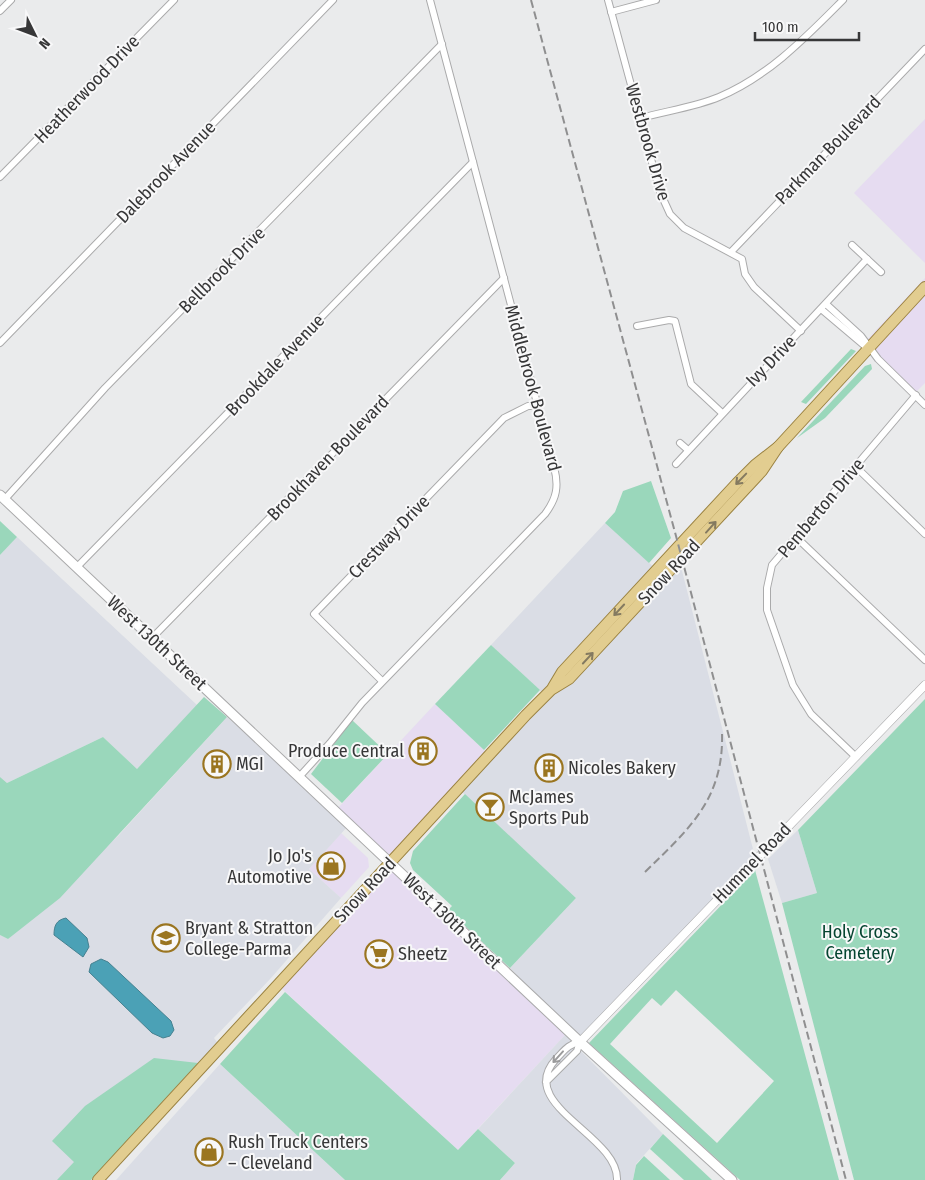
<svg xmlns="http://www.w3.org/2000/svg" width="925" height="1180" viewBox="0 0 925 1180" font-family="'Fira Sans Condensed',sans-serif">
	<rect width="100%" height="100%" fill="#eaebec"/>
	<g fill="#e6dcf1">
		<path d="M925,119v144l-71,-70z"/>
		<path d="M925,278v105l-9,9 -51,-50z"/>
		<path d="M435,704l52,49 -97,103 -52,-48z"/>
		<path d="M341,833l27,25 1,9 -28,31 -32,-29z"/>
		<path d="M390,868l175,167 -107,115 -178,-163z"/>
	</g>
	<g fill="#dadde5">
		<path d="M605,523l61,55 14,-15 75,294 -175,182 -70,-71 66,-70 -115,-107 86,-94 -56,-52z"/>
		<path d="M17,537l180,168 -60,64 -34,-32 -96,46 -7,-6v-222z"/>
		<path d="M227,717l121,109 -39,43 32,29 -70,80 -57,60 3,4 -126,138h-91v-245l8,4 110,-103z"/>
		<path d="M798,830l19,63 -35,10 -14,-44z"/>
		<path d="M565,1035l98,99 -27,30 -3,16h-133l15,-17 -37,-34z"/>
		<path d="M220,1064l125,116h-229z"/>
	</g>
	<g fill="#9ad7bb" fill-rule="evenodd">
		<path d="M851,349l5,2 -50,53 -5,-2z"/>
		<path d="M871,364l1,5 -47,49 -28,20 68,-72z"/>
		<path d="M651,481l20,57 -22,25 -44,-40 10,-11 8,-21z"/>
		<path d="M0,521l17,16 -17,18z"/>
		<path d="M491,645l49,45 -56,60 -49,-46z"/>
		<path d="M204,697l23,20 -167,181 -52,41 -8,-4v-158l7,6 96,-46 34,32z"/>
		<path d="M925,699v481h-71l-72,-277 35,-10 -19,-63z"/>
		<path d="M352,720l36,34 -46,49 -31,-29z"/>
		<path d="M465,794l111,104 -66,70 -62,-58 4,-4 -39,-36 -3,-7 3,-12z"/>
		<path d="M755,870l84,310h-99l-151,-137zM676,990l98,91 -57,62 -107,-99 42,-46 9,8z"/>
		<path d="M285,992l173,158 20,-21 37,34 -15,17h-155l-125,-116z"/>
		<path d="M154,1058l44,5 -107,117h-34l17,-18 -22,-21 33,-35z"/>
		<path d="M663,1134l49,46h-28l-34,-31z"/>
		<path d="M644,1156l26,24h-37l3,-15z"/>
	</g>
	<g fill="#4ba1b6" stroke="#458190">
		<path d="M66,918l21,20 2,9 -6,10 -29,-22c0,-9 2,-15 12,-17z"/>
		<path d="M101,959l7,3 63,59 3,9 -4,6 -7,2 -11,-5 -63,-61 2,-8z"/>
	</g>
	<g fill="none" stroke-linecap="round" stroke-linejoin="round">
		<g stroke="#aaaaab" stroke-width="8">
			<g id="minor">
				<path d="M608,0l52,192 10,22 14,14 58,31 3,15 9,13 47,44"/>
				<path d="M0,11l11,-11"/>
				<path d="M611,12l45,-12"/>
				<path d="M641,118c25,-7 54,-11 78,-21 50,-21 87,-60 124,-97"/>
				<path d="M0,177l174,-177"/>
				<path d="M852,245l29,27"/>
				<path d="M731,252l194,-203"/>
				<path d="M826,304l35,32 17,23 47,46"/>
				<path d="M821,309l45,38"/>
				<path d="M637,326l32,-6 6,1 16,63 31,29"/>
				<path d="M0,343l333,-343"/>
				<path d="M680,443l8,7"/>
				<path d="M676,464l191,-205"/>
				<path d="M856,467l69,67"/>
				<path d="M5,499l100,-111 337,-344"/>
				<path d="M796,537l129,123"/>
				<path d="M77,567l396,-405"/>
				<path d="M152,638l352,-360"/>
				<path d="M382,681l-68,-67 190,-196 24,-12h10"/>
				<path d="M856,757l-45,-43 -18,-29 -26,-75v-22l5,-23 144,-170"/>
				<path d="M300,776l30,-33 32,-40 183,-189c12,-16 14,-28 9,-47l-124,-467"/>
				<path d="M546,1082l31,-31 3,-9c-12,2 -16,9 -24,17 -42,46 63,76 61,121"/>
			</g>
		</g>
		<g stroke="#aaaaab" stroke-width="9">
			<path id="tertiary" d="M580,1042l345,-357"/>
		</g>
		<g stroke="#aaaaab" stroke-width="11">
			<path id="secondary" d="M0,495l580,547 152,138"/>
		</g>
		<g stroke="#9a8241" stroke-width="12">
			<g id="primary">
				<path d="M553,687l9,-15 175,-189 18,-18 23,-18 147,-160"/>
				<path d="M98,1180l428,-465 25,-25 18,-11 193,-208 16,-24"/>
			</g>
		</g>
		<use href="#minor" stroke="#fff" stroke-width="6"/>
		<use href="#tertiary" stroke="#fff" stroke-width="8"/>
		<use href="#secondary" stroke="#fff" stroke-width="9"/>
		<use href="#primary" stroke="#e2cd90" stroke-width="10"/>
		<g stroke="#8f8f90" stroke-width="2" stroke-dasharray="8 4" stroke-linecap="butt">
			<path d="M531,0l145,536 170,644"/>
			<path d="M645,872c44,-43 79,-73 77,-139"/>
		</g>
	</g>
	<defs><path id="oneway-shaft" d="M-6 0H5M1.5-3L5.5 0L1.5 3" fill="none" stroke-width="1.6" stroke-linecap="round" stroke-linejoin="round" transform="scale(1.25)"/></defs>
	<g stroke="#847a60">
		<use href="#oneway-shaft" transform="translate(741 479) rotate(134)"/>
		<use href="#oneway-shaft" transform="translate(711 527) rotate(-48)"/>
		<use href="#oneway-shaft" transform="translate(619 610) rotate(133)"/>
		<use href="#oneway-shaft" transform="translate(588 658) rotate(-47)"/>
	</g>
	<use stroke="#9b9b9c" href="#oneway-shaft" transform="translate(558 1057) rotate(132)"/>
	<defs>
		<g id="building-ring" transform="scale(1.4375)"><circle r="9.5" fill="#f8f8f9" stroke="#9a7520" stroke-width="1.5"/><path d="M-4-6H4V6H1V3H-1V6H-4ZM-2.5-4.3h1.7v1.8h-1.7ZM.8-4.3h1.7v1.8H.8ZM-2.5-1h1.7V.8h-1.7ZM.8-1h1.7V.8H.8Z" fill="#9a7520"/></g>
		<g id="bar-ring" transform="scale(1.4375)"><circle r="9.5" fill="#f8f8f9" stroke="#9a7520" stroke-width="1.5"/><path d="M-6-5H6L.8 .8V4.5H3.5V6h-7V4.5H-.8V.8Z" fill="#9a7520"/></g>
		<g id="shop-ring" transform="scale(1.4375)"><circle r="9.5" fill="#f8f8f9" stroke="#9a7520" stroke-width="1.5"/><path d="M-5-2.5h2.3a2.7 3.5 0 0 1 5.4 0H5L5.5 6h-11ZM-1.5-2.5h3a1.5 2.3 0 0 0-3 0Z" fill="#9a7520"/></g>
		<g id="university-ring" transform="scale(1.4375)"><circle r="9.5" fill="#f8f8f9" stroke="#9a7520" stroke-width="1.5"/><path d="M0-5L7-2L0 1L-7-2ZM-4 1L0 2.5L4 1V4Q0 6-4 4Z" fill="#9a7520"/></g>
		<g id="supermarket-ring" transform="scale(1.4375)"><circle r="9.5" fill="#f8f8f9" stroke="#9a7520" stroke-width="1.5"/><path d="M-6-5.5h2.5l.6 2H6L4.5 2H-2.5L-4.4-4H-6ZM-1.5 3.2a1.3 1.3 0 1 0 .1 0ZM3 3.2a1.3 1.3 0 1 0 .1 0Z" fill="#9a7520"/></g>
	</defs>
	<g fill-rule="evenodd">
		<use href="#building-ring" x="423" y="751"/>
		<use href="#building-ring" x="217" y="764"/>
		<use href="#building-ring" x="549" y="768"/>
		<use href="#bar-ring" x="490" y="807"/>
		<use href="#shop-ring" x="331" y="866"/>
		<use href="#university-ring" x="166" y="938"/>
		<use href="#supermarket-ring" x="379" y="954"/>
		<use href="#shop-ring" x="209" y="1152"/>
	</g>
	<g text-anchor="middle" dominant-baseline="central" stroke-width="4" stroke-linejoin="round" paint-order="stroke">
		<g font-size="18" fill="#373738" stroke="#f8f8f9">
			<text transform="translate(87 89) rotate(-46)">Heatherwood Drive</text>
			<text transform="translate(648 142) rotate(74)">Westbrook Drive</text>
			<text transform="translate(828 150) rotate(-46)">Parkman Boulevard</text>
			<text transform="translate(166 172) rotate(-46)">Dalebrook Avenue</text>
			<text transform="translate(222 270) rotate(-45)">Bellbrook Drive</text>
			<text transform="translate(771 361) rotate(-46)">Ivy Drive</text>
			<text transform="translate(275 365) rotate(-46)">Brookdale Avenue</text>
			<text transform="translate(533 388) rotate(75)">Middlebrook Boulevard</text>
			<text transform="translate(328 458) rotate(-46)">Brookhaven Boulevard</text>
			<text transform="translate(821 508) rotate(-50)">Pemberton Drive</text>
			<text transform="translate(389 537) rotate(-46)">Crestway Drive</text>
			<text transform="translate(669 572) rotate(-47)">Snow Road</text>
			<text transform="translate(157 643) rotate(43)">West 130th Street</text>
			<text transform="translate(752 863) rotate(-46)">Hummel Road</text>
			<text transform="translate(365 890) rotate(-47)">Snow Road</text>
			<text transform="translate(452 921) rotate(44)">West 130th Street</text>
		</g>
		<g font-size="18" fill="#373738" stroke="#f8f8f9" text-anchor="start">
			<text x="404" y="751" text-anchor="end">Produce Central</text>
			<text x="236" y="764">MGI</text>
			<text x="568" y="768">Nicoles Bakery</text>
			<text x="509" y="797">McJames<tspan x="509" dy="21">Sports Pub</tspan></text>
			<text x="312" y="856" text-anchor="end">Jo Jo's<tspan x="312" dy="21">Automotive</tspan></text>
			<text x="185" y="928">Bryant &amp; Stratton<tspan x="185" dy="21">College-Parma</tspan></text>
			<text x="398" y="954">Sheetz</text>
			<text x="228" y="1142">Rush Truck Centers<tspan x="228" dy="21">– Cleveland</tspan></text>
		</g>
		<g font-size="18" fill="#054531" stroke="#f8f8f9">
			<text x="860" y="932">Holy Cross<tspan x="860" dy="21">Cemetery</tspan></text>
		</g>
	</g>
	<g transform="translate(35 35) rotate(132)" stroke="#f8f8f9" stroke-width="4" paint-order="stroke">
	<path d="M0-4L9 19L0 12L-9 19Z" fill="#373738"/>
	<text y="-8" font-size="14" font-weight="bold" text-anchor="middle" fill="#373738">N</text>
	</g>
	<path d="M755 32v8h104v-8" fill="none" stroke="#373738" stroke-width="2.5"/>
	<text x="762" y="32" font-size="15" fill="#373738" stroke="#f8f8f9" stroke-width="4" paint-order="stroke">100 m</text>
</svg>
